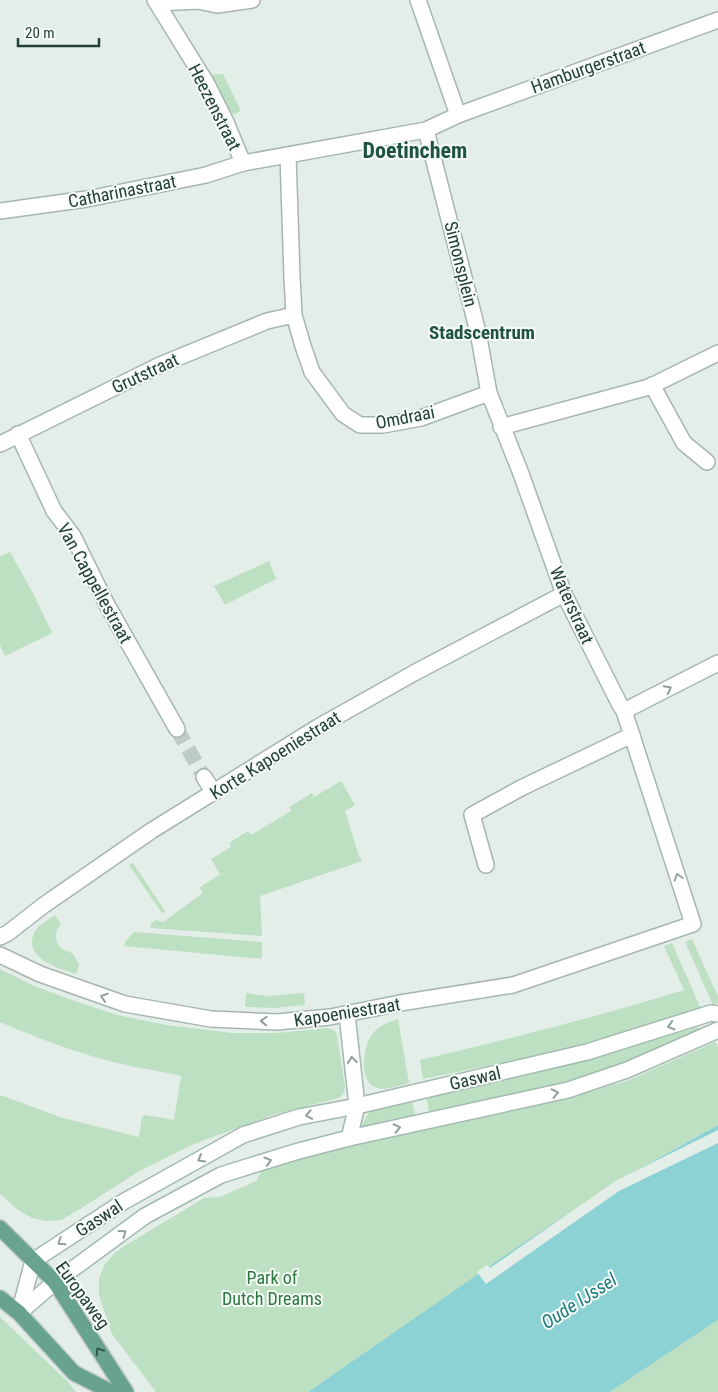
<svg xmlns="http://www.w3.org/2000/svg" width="718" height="1392" viewBox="0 0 718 1392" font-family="'Roboto Condensed',sans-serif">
	<rect width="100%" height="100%" fill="#e4eee9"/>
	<g fill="#bddfc2">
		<path d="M223,74l18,37 -7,3 -8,-5 -17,-34z"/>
		<path d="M10,552l24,43 18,38 -47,23 -5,-11v-89z"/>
		<path d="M269,561l7,18 -51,26 -11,-19z"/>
		<path d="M341,781l14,24 -10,6 13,42 4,8 -102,35 2,40 -112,-8 1,-5 5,-3 7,2 40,-29 -4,-5 21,-14 -9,-15 20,-12 -2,-4 19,-12 3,4 40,-24 -2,-4 23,-14 2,4z"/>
		<path d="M133,863l32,48 -3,2 -33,-48z"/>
		<path d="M55,915l6,9c-8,8 -7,21 5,27 1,0 2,0 4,1 4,2 7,9 9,13l-3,9c-16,-6 -45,-12 -44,-34 1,-5 3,-10 7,-14 5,-4 11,-8 16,-11z"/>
		<path d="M134,932l128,10v13l-1,4 -137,-13 1,-4z"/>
		<path d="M692,939l26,58v6l-5,2 -28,-63z"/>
		<path d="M672,943l29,66 -102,31 -74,18 -102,21 -3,-19c89,-21 177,-43 264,-70l-20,-44z"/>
		<path d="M0,969l34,17 38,14 45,15 49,10 66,8h45l50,-5 7,2 3,5 8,52 -2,7 -4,4 -66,17 -79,29 -53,26 -61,39 -19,11 -16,1 -13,-3 -14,-8 -18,-16v-99l60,22 79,20 3,-20 3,-2 29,5 7,-44c-23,-6 -46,-8 -68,-14 -39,-10 -76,-24 -113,-40z"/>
		<path d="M246,993l21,3 37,-3 1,12 -30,3 -30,-1z"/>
		<path d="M398,1019l11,64c-8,2 -24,8 -32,5 -20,-6 -14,-44 -3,-56 7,-7 15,-10 24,-13z"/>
		<path d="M698,1027l1,3c-46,20 -93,41 -143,54 -42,11 -85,19 -127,28l-3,-17 73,-14 60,-14z"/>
		<path d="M715,1042l3,5v78l-95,53 -147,98 -168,116h-152l-44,-58 -13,-39v-17l6,-14 10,-11 11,-8 78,-47 16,-1 36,-16 6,-11 54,-16 249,-55 62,-18z"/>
		<path d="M412,1098l3,18 -55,12 12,-21z"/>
		<path d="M0,1317l67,64 9,11h-76z"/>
		<path d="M718,1320v72h-108z"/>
	</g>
	<path fill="#8cd1d3" d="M718,1125v195l-108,72h-302l205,-142 110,-72z"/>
	<path fill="#e4eee9" d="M718,1130v13l-99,48 -133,93 -9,-12 10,-7 3,3 127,-88z"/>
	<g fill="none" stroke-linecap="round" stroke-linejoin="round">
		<path stroke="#bdcbc5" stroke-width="15" stroke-dasharray="15 8" stroke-linecap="butt" d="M177,729l27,48"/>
		<g stroke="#a6b6af" stroke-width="18">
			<g id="street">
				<path d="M155,0l52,84 19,38 17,41"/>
				<path d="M418,0l40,115"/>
				<path d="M158,3l40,-2 19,4 35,-5"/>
				<path d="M288,155l4,122 2,38 9,31 9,26 31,42 17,11h23l38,-7 68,-25"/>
				<path d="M0,211l87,-12 119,-24 37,-12 183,-33 32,-15 260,-95"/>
				<path d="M652,385l32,58 23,19"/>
				<path d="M501,427l148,-40 69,-34"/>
				<path d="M18,434l36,77 19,25 33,67 71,126"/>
				<path d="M0,444l160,-79 107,-44 27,-6"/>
				<path d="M624,711l94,-48"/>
				<path d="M204,777l10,16"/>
				<path d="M486,865l-14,-50 49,-27 111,-53"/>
				<path d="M0,937l8,-4 36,-28 107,-74 167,-104 96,-54 150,-79"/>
				<path d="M0,955l40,19 85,30 86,15 66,3 53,-5 70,-14 113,-18 180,-61 -69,-213 -4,-6 -56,-111 -44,-123 -31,-78 -11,-61 -52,-202"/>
				<path d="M19,1313l14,-52"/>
				<path d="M19,1313l36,-31"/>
			</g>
		</g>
		<g stroke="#a2baaf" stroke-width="18">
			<g id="secondary">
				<path d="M347,1014l10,92 -8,32"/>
				<path d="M33,1261l90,-59 120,-67 56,-18 58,-11 230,-54 124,-39 7,1"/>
				<path d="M55,1282l90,-66 76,-41 74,-23 54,-14 219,-48 59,-20 91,-40"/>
			</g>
		</g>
		<g stroke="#c1cac6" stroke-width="18">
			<g id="primary">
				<path d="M0,1228l55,54 71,110"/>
				<path d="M0,1298l19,15 55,60 37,19"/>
			</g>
		</g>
		<use href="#street" stroke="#fff" stroke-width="15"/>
		<use href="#secondary" stroke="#fff" stroke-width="15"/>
		<use href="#primary" stroke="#68a48d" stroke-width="15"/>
	</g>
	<defs><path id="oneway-chevron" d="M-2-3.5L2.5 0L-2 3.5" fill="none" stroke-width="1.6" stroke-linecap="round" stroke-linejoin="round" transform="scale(1.25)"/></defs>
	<g stroke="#91a09a">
		<use href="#oneway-chevron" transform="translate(668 689) rotate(-27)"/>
		<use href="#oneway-chevron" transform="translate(678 877) rotate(-108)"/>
		<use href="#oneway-chevron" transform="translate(104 997) rotate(-162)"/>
		<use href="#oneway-chevron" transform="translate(264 1021) rotate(-178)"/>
		<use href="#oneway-chevron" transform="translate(671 1026) rotate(163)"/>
		<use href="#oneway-chevron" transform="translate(352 1060) rotate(-96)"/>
		<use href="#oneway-chevron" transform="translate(555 1093) rotate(-13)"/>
		<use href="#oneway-chevron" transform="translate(309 1115) rotate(169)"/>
		<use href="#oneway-chevron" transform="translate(397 1128) rotate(-12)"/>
		<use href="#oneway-chevron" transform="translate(201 1159) rotate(150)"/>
		<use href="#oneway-chevron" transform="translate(268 1161) rotate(-17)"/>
		<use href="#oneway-chevron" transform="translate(123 1233) rotate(-36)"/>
		<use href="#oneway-chevron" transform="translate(61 1242) rotate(147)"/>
	</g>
	<use stroke="#34594b" href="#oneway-chevron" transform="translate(99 1351) rotate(-123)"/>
	<g text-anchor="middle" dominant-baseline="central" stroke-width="4" stroke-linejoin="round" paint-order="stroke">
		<g font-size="18" fill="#234035" stroke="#f5faf7">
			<text transform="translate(588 67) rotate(-20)">Hamburgerstraat</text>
			<text transform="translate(215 107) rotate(63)">Heezenstraat</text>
			<text transform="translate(122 191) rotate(-11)">Catharinastraat</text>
			<text transform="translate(461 264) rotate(76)">Simonsplein</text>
			<text transform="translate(145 373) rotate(-25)">Grutstraat</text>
			<text transform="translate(405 417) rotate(-11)">Omdraai</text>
			<text transform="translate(95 583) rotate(61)">Van Cappellestraat</text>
			<text transform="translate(572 605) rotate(66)">Waterstraat</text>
			<text transform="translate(275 755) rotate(-32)">Korte Kapoeniestraat</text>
			<text transform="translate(347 1012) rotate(-9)">Kapoeniestraat</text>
			<text transform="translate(475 1078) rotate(-13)">Gaswal</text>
			<text transform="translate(99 1218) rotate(-33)">Gaswal</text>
			<text transform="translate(83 1295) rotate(54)">Europaweg</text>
		</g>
		<g font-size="18" fill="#2c7841" stroke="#f5faf7">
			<text x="272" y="1277">Park of<tspan x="272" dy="21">Dutch Dreams</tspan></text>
		</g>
		<g font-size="19" font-weight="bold" fill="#1e5340" stroke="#f5faf7">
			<text x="482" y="332">Stadscentrum</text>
		</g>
		<g font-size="19" font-style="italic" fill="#1c797e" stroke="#f5faf7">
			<text transform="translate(579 1301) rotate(-33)">Oude IJssel</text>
		</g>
		<g font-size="22" font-weight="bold" fill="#1e5340" stroke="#f5faf7">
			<text x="415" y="150">Doetinchem</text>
		</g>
	</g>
	<path d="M18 38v8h81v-8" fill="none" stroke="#234035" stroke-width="2.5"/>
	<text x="25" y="38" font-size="15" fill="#234035" stroke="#f5faf7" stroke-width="4" paint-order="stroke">20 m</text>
</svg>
